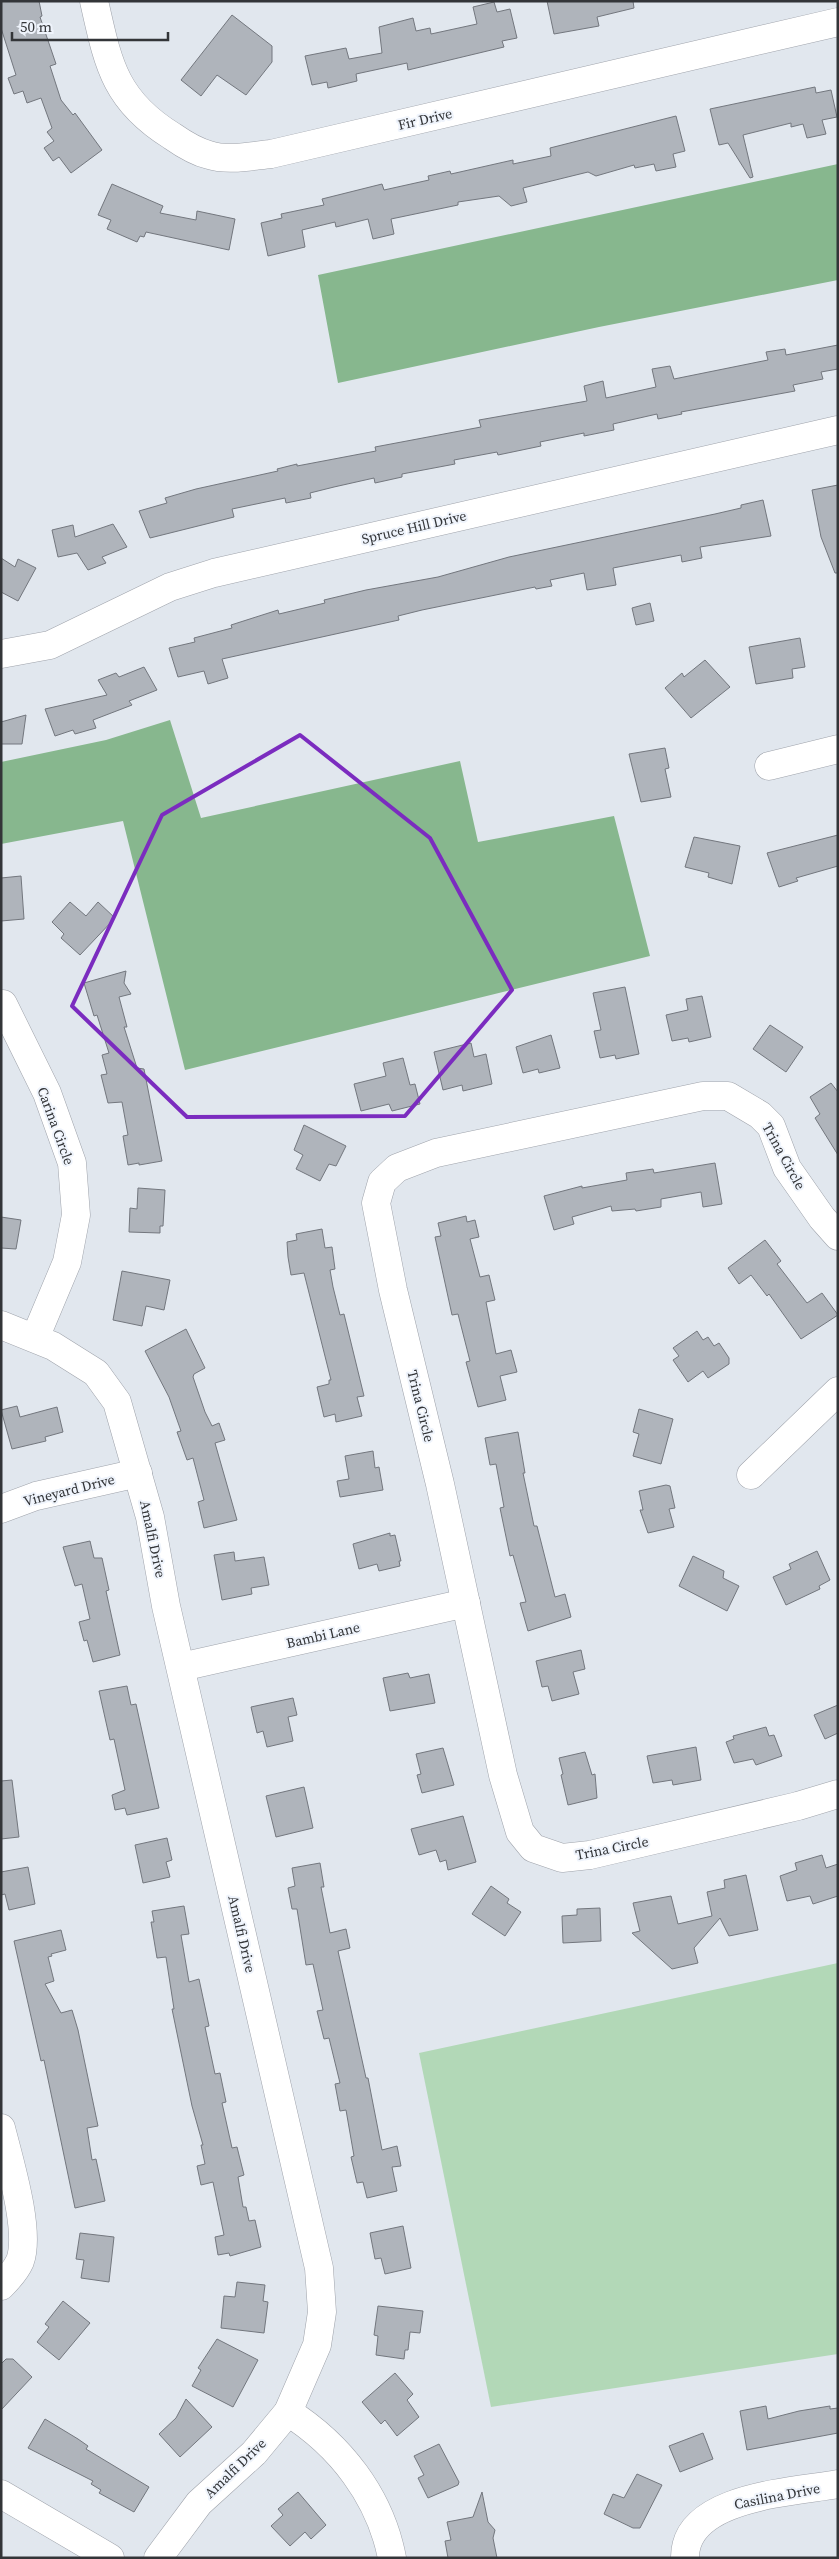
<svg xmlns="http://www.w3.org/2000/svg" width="839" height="2559" viewBox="0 0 839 2559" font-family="'Source Serif 4',serif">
	<rect width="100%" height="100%" fill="#e1e7ee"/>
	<path fill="#b2d8b7" d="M838,1963v391l-347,53 -72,-354z"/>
	<g fill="#87b78e">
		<path d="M838,164v116l-239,47 -261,56 -20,-108z"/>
		<path d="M170,720l31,98 259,-57 18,81 136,-26 36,140 -465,114 -62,-249 -122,23v-82l105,-22z"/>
	</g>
	<g fill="#afb4bb" stroke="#73777e">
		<path d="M1,1h38l3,15 -2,1 16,47 -6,2 11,34 12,15 2,-2 27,37 -31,23 -12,-16 -6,4 -9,-13 10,-7 -7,-9 5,-4 -11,-30 -14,5 -4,-12 -9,3 -6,-16 8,-3 -15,-47z"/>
		<path d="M547,1h86l1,7 -37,9 2,9 -45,8z"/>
		<path d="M494,2l3,10 13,-3 7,29 -15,3 2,6 -96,23 -1,-7 -51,11 1,7 -29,7 -1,-6 -15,3 -7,-29 41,-8 3,11 33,-6 -3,-26 34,-9 3,13 14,-3 1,6 46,-10 -4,-17z"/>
		<path d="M232,15l40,31v16l-26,33 -29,-20 -16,21 -20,-16z"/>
		<path d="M815,87l1,6 15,-3 6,27 -15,3 4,14 -19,4 -4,-14 -12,3v-4l-48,12 10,42 -3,1 -22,-35 -9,2 -9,-36z"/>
		<path d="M676,116l9,35 -12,3 3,13 -20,4 -2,-7 -19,4 -1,-3 -38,11 -8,-4 -65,16 4,14 -16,4 -12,-10 -41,6v3l-67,14 3,15 -21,5 -5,-20 -32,8 -1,-5 -33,8 3,17 -37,9 -7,-33 21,-5 -1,-4 43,-9 -2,-6 60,-15 2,6 45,-10 -1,-4 22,-5 1,3 62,-14v4l38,-8 -1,-8z"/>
		<path d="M112,184l51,22 -3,7 36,7 1,-9 38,8 -6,31 -83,-18 -2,5 -4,-1 -3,6 -30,-13 4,-9 -13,-5z"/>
		<path d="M838,345v24l-17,3 2,7 -30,6 2,6 -114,21 1,2 -24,5 -1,-5 -44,10 1,6 -30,6v-3l-44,9 1,4 -43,9 -1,-3 -43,8 1,4 -53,10v3l-27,6 -1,-5 -40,9 -24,6 1,5 -25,5 -1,-5 -53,11 2,8 -84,21 -11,-27 28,-8 -2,-5 31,-9 82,-18 -1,-2 20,-5v2l79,-15 -1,-4 106,-20 -2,-7 108,-19 -3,-15 19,-5 3,17 50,-11 -4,-18 18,-3 4,13 94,-19 -2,-8 19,-3 1,6z"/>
		<path d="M838,485v88h-3l-14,-36 -9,-47z"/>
		<path d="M763,500l8,36 -71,11 2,11 -20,4 -1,-7 -68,13 3,17 -29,5 -3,-17 -34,7 2,6 -16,3 -1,-2 -113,23 -24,6 1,4 -177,39 6,19 -20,6 -4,-13 -26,6 -9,-29 26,-6 -1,-4 38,-10 -1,-3 47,-15 1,4 46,-11 -1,-3 42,-10 72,-13 71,-20 206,-43 26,-6v-3z"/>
		<path d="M113,524l14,23 -25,10 4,6 -18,7 -11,-17 -19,4 -6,-27 21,-5 2,12z"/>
		<path d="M1,558l14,9 3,-8 18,9 -18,33 -17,-9z"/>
		<path d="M650,603l4,18 -18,4 -4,-17z"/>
		<path d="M800,638l5,29 -13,2 1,9 -37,6 -7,-37z"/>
		<path d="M705,660l25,27 -39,31 -26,-30 17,-15 2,4z"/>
		<path d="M144,667l13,23 -28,11 3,4 -39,15 3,8 -21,6 -2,-4 -18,6 -10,-27 62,-14 -9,-15 18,-7 3,4z"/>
		<path d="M26,715l-4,29h-21v-22z"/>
		<path d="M665,748l4,20 -4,1 6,28 -30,5 -12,-48z"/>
		<path d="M838,835v31l-42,12 2,3 -19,6 -12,-34z"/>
		<path d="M694,837l46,9 -8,38 -24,-7 1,-4 -24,-6z"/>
		<path d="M21,876l3,43 -23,2v-43z"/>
		<path d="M70,902l16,14 12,-14 17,16 -35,37 -19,-17 3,-4 -12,-12z"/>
		<path d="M126,971l-2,12 7,11 -12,3 8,30h-3l13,41 7,1 18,92 -23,4v-2l-11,2 -5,-29 5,-1 -6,-33 -14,1 -7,-28 6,-1 -5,-19 7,-2 -12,-38 -3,1 -10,-33z"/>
		<path d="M625,987l14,67 -23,5 -1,-4 -15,3 -6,-27 7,-1 -8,-37z"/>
		<path d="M702,996l9,41 -22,5 -1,-4 -16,3 -6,-26 22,-5 -2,-11z"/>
		<path d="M770,1025l33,22 -17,25 -33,-23z"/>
		<path d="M551,1035l9,33 -21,5 -1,-4 -15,4 -7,-26z"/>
		<path d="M471,1043l3,14 12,-3 6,30 -29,7 -1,-6 -19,5 -9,-38z"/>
		<path d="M403,1058l7,27 5,-1 5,20 -28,7 -3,-7 -28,7 -7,-27 32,-8 -3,-13z"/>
		<path d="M831,1083l7,9v63l-23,-37 5,-4 -10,-17z"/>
		<path d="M304,1125l42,21 -10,20 -7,-2 -9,17 -24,-12 7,-14 -9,-5z"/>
		<path d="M715,1163l7,41 -19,3 -2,-15 -40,7v8l-25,4 -1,-2 -23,2 -1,-5 -39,11 2,7 -20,6 -10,-34 38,-10v2l45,-8 -1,-7 27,-4 1,4z"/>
		<path d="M138,1188l27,2 -2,36h-3v7l-31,-1 1,-24 7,1z"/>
		<path d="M466,1216l1,6 8,-2 4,17 -9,2 10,38 9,-2 6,25 -9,2 10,52 15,-4 6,22 -17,4 6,24 -28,7 -12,-45 4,-1 -12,-47 -6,1 -17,-78 6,-1 -3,-13z"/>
		<path d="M1,1217l20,3 -5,29 -15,-1z"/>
		<path d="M322,1229l3,19 7,-1 3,22 -5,1 3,17 7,28 4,-1 20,82 -7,1 5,19 -26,6 -1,-8 -11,3 -7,-30 12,-3v-4h2l-27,-107 -13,2 -3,-18 -1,-15 10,-2 -1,-6z"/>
		<path d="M765,1240l16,21 -4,3 30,39 15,-10 16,22 -37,24 -32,-45 -2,2 -16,-21 -12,9 -11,-16z"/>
		<path d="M122,1271l48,9 -6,30 -18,-4 -4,20 -29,-6z"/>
		<path d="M186,1329l19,39 -11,6 -1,3 12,35 7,14 7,-3 6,17 -10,3 22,77 -33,8 -6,-26 6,-2 -11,-42 -6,2 -10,-28 4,-1 -12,-34 -24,-46z"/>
		<path d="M697,1331l6,9 5,-3 6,9 5,-3 10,15v6l-21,14 -5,-7 -15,11 -15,-22 6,-4 -6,-8z"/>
		<path d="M17,1406l3,11 37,-10 6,25 -18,5 1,4 -34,8 -11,-39z"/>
		<path d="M639,1409l34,10 -12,45 -28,-8 6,-22 -6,-2z"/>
		<path d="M518,1432l7,41h-2l11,53h3l18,71 10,-3 6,23 -43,14 -8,-28 6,-1 -13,-47 -3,1 -10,-48 4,-1 -8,-43 -6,1 -5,-27z"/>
		<path d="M373,1451l2,17 4,-1 4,23 -43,7 -3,-16 12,-2 -4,-23z"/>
		<path d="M666,1485l4,1 5,22 -6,1 5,18 -26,6 -8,-23h3l-4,-19z"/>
		<path d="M390,1533v3l5,-1 6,26h-2l1,5 -21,5 -2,-7 -18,5 -6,-25z"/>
		<path d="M90,1541l4,17h8l7,32 -3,1 14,64 -27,7 -6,-22 -3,1 -5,-19 11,-3 -8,-35 -7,2 -12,-39z"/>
		<path d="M817,1551l13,29 -11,6 1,3 -34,16 -13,-28 18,-8 -2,-5z"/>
		<path d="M234,1552l1,9 29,-4 5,28 -18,3 1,6 -30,6 -8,-45z"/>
		<path d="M693,1556l31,15 -1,7 16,8 -12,25 -48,-25z"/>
		<path d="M581,1650l4,19 -12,3 6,22 -27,7 -4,-15 -6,1 -6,-26z"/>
		<path d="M408,1673l2,5 19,-4 6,29 -45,8 -7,-33z"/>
		<path d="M127,1686l4,19 5,-1 23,104 -32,7 -2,-7 -10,2 -3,-15 13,-5 -11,-51 -4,1 -11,-49z"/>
		<path d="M293,1698l4,17 -9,2 5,24 -26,6 -4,-16 -6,2 -6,-26z"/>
		<path d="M838,1705v28l-13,6 -11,-24z"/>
		<path d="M766,1727l3,9 5,-1 8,21 -26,9 -3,-6 -19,4 -8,-21 8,-3 -1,-3z"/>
		<path d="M696,1747l5,33 -28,5 -1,-5 -19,3 -6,-27z"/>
		<path d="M443,1748l11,37 -32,8 -5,-18 4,-1 -5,-20z"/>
		<path d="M585,1752l7,23 3,-1 2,24 -29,7 -7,-30 2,-1 -4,-16z"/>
		<path d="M12,1780l7,57 -18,2v-58z"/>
		<path d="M304,1787l9,41 -37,9 -10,-41z"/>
		<path d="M463,1816l13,46 -28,8 -2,-10 -6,2 -4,-12 -17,5 -8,-26z"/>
		<path d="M167,1838l5,22 -6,2 4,15 -27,6 -8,-38z"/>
		<path d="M822,1855l4,13 12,-4v32l-25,8 -3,-8 -23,5 -7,-25 17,-6 -2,-7z"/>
		<path d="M320,1863l4,24h-3l9,46 16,-4 4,19 -12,3 28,127h2l14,72 15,-4 4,20 -9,1 5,24 -30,7 -4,-16 -6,1 -6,-26 3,-1 -8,-46 -6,1 -5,-27 5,-1 -11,-45 -5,1 -7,-28 6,-1 -10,-46 -7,1 -9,-56h-5l-4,-21 7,-2 -3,-18z"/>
		<path d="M28,1867l7,37 -26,6 -4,-16 -4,1v-23z"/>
		<path d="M746,1875l12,55 -29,6 -9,-18 -26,30 4,15 -26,6 -40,-36 8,-2 -7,-28 38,-7 7,28 34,-8 -5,-24 18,-4 -1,-8z"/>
		<path d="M491,1886l18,13 -2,4 14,9 -16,24 -33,-22z"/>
		<path d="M184,1906l5,28 -8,1 8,47 10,-3 10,47 -4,1 10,47 5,-1 6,29 -4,1 10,45 5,-1 7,28 -6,2 5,30h3l3,14 6,-1 6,27 -31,9 -1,-3 -11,2 -3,-18 9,-2 -11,-53 -12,3 -4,-19 8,-2 -4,-19h2l-11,-39 -20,-97h2l-8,-52 -9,1 -6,-36h3l-2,-11z"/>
		<path d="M600,1908l1,33 -38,2 -1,-27 15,-1v-6z"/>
		<path d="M61,1930l5,20 -15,4 1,2 -4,1 6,24 -9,3 16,29 11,-3 6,20 20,96 -11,2 5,32 4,-1 9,42 -30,7 -31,-148 -3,1 -27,-120z"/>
		<path d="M403,2226l8,42 -26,6 -4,-16 -6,1 -5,-26z"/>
		<path d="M80,2233l34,4 -5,45 -28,-4 3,-18 -8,-1z"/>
		<path d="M237,2282l28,3 -2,16 5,1 -4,31 -43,-5 3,-32 11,1z"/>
		<path d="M63,2301l27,22 -31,37 -22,-18 12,-15 -4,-3z"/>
		<path d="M378,2306l45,5 -3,22 -10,-1 -2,18h-3l-1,9 -28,-4 2,-19 -4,-1z"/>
		<path d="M217,2339l41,21 -25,47 -41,-21 9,-16 -3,-2z"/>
		<path d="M6,2359h7l19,18 -31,33v-46z"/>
		<path d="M395,2373l18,21 -6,6 12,17 -22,19 -12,-16 -4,4 -19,-22z"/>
		<path d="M186,2399l26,28 -32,30 -21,-23 17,-16z"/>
		<path d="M766,2406l2,13 31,-8 31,-5v3l8,-1v25l-91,17 -7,-39z"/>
		<path d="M45,2419l33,20 10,7 -2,3 63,38 -15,25 -35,-19 2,-3 -10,-6 2,-3 -65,-33z"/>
		<path d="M703,2433l10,26 -33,13 -11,-26z"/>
		<path d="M439,2444l20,38 -1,3 -30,13 -10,-20 6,-3 -10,-19z"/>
		<path d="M637,2474l25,11 -22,43h-7l-29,-14 9,-20 11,4z"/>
		<path d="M298,2492l28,33 -15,14 -6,-7 -15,14 -19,-20 12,-11 -5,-6z"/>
		<path d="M482,2492l6,30 7,8 -2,8 4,20h-49l-3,-17 6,-1 -4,-18 26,-5z"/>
	</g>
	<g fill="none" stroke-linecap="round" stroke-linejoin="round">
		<g stroke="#9fa3ab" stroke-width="29">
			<g id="minor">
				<path d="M94,1c14,62 20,99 78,135 10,7 25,16 37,19 19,6 42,1 62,-1l567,-132"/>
				<path d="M1,654l49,-9 120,-58 44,-14 624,-143"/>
				<path d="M769,766l69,-17"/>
				<path d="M3,1004l44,89 25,70 4,52 -9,47 -32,76"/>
				<path d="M838,1236l-16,-18 -35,-50 -16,-42 -11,-11 -32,-19h-25l-267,57 -39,15 -15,14 -6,21 17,87 47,194 63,291 17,57 13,16 29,10 28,-3 208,-49 40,-12"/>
				<path d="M1,1325l52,21 43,27 21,29 33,115 16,89 153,662 3,44 -5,33 -29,67 -34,41 -55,50 -41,55"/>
				<path d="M751,1475l87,-84"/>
				<path d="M1,1509l35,-13 102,-23"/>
				<path d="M181,1667l285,-64"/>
				<path d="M1,2128c8,32 30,103 19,133 -4,9 -12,18 -19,25"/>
				<path d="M288,2412c52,33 92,84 104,146"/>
				<path d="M1,2494l109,64"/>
				<path d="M685,2558c-1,-62 109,-66 153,-74"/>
			</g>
		</g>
		<use href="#minor" stroke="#fff" stroke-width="28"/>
	</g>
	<path fill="none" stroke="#7b2cbf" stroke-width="4" stroke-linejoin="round" d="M300,735l130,103 82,152 -107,126 -218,1 -115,-111 90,-191z"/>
	<g text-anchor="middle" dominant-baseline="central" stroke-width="4" stroke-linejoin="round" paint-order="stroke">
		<g font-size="14" fill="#333538" stroke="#eff4fc">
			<text transform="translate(425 119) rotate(-13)">Fir Drive</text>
			<text transform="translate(414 527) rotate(-13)">Spruce Hill Drive</text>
			<text transform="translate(56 1126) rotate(70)">Carina Circle</text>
			<text transform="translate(784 1156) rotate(61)">Trina Circle</text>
			<text transform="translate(421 1406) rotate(76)">Trina Circle</text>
			<text transform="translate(69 1490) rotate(-14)">Vineyard Drive</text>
			<text transform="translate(153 1539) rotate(78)">Amalfi Drive</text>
			<text transform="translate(323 1635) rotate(-13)">Bambi Lane</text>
			<text transform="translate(612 1848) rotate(-11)">Trina Circle</text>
			<text transform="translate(242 1934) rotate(77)">Amalfi Drive</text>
			<text transform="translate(235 2468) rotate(-44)">Amalfi Drive</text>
			<text transform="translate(777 2496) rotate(-11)">Casilina Drive</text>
		</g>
	</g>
	<rect width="839" height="2559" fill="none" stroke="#333538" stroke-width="5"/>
	<path d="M12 32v8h156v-8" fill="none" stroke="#333538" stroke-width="2.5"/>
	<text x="20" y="32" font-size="15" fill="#333538" stroke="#eff4fc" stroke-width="4" paint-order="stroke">50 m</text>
</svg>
